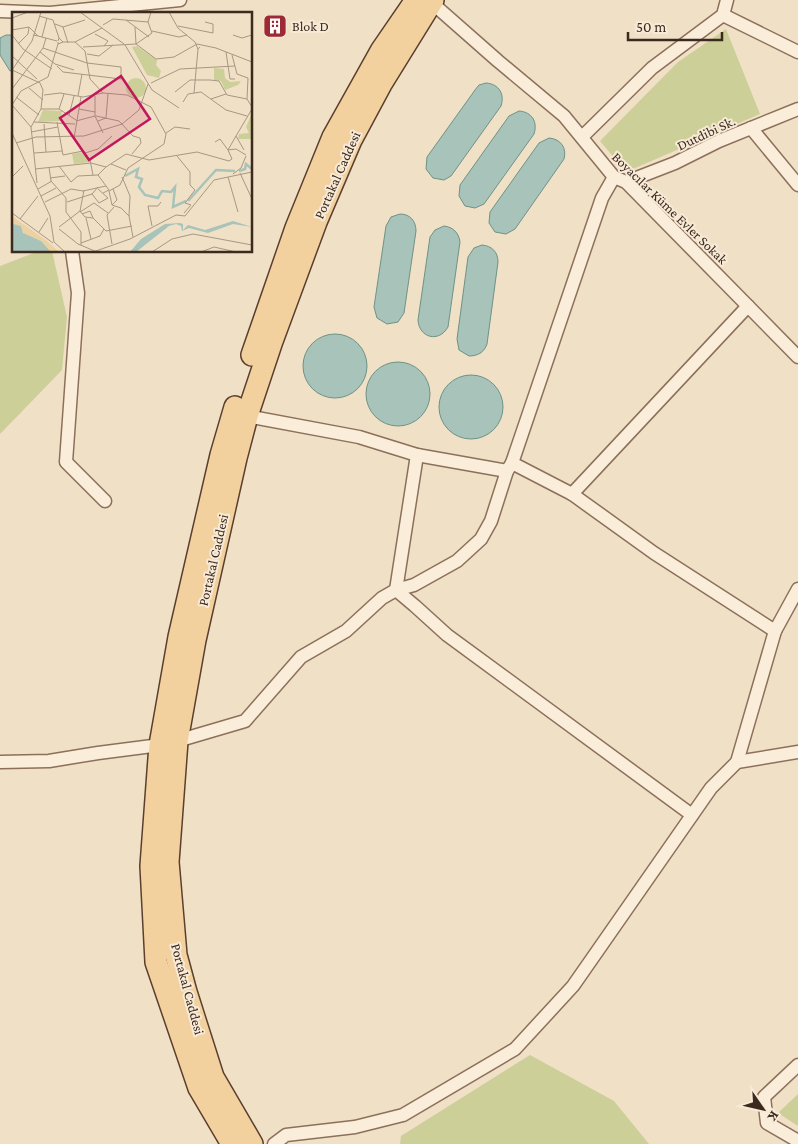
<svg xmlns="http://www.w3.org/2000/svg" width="798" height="1144" viewBox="0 0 798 1144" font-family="'Crimson Pro',serif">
	<rect width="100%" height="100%" fill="#f0e0c6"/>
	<g fill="#cdcf99">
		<path d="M726,29l34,85 -134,58 -26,-31 78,-79z"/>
		<path d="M39,251h13l15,66 -5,53 -62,64v-168z"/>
		<path d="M530,1055l84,46 35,43h-249l1,-8z"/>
		<path d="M798,1094v32l-20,-13z"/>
	</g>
	<g fill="#a8c3b9" stroke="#6e9286">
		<path d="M6,35h8v35l-4,1 -10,-16v-17z"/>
		<path d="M486,83c13,1 19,11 15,23l-50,70 -7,4 -11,-2 -7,-9 1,-12 48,-67 4,-5z"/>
		<path d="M519,111c13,1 19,11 15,23l-50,70 -9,4 -10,-2 -6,-10 1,-11 49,-69z"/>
		<path d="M549,138c12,1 18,10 15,21l-49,70 -9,5 -11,-2 -6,-9 1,-11 49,-69z"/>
		<path d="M400,214c10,0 16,7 16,17l-12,82 -6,9 -11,2 -10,-6 -3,-11 12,-81 5,-9z"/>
		<path d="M444,226c9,1 15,7 16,16l-12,85c-9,16 -29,11 -30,-7l12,-83 5,-7z"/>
		<path d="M482,245c10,1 16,7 16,17l-11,82c-3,9 -10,12 -18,12l-10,-6 -2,-11 11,-82 6,-9z"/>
		<circle cx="335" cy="366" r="32"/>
		<circle cx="398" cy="394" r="32"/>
		<circle cx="471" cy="407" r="32"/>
	</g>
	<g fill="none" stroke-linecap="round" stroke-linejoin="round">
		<g stroke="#8c705b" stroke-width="15">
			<g id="minor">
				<path d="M431,2l67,59 66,55 50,61 12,5 172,175"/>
				<path d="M0,11l50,2 130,-13"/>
				<path d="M723,15l75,37"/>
				<path d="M751,128l47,57"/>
				<path d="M582,137l70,-69 71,-53 4,-15"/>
				<path d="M626,182l49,-19 44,-22 79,-32"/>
				<path d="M72,251l6,42 -12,169 39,39"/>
				<path d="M247,416l112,21 58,18 90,16 5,-8 60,31 82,59 121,78"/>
				<path d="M417,455l-21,135 19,16 32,29 245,180"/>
				<path d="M512,463l90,-265 12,-21"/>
				<path d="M572,494l176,-188"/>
				<path d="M177,741l68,-20 56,-64 45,-26 36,-33 14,-8 18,-5 43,-24 24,-22 10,-18 16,-50"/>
				<path d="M0,762l49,-1 49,-8 62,-8"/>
				<path d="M737,762l38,-131 23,-42"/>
				<path d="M798,1065l-34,32 3,26 31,18"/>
				<path d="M274,1144l12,-9 69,-8 48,-12 112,-66 58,-63 138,-198 26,-26 61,-10"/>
			</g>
		</g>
		<g stroke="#5a3f2f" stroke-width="24">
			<g id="primary">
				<path d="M252,355l44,-127 37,-91 48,-86 35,-51"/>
				<path d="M232,1144l-33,-56 -43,-126 -5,-96 9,-121 19,-108 42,-182 14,-48"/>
				<path d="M252,1144l-39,-67 -27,-85 -10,-37 -8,-93 9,-121 18,-101 41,-182 11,-42 25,-75 44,-119 35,-82 30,-56 52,-84"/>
			</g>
		</g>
		<use href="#minor" stroke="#faedda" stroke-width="12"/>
		<use href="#primary" stroke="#f3d19e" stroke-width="21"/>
	</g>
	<defs>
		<g id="building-square" transform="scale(1.25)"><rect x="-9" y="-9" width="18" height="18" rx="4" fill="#9d2934" stroke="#f7ead6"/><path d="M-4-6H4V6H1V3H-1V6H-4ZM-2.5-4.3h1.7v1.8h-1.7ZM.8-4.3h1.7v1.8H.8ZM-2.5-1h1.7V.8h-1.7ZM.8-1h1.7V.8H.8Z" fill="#fff"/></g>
	</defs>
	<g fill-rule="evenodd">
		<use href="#building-square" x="275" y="26"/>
	</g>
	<g text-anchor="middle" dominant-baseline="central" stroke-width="4" stroke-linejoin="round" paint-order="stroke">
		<g font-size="14" fill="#3c2a1f" stroke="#f7ead6" text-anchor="start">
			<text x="292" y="26">Blok D</text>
		</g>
		<g font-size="14" fill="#3c2a1f" stroke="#f7ead6">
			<text transform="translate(706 133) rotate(-25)">Dutdibi Sk.</text>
			<text transform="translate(337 175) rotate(-66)">Portakal Caddesi</text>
			<text transform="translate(670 208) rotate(44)">Boyacılar Küme Evler Sokak</text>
			<text transform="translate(213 560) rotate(-77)">Portakal Caddesi</text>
			<text transform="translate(188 989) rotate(75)">Portakal Caddesi</text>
		</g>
	</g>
	<g transform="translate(12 12)">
		<rect width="240" height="240" fill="#f0e0c6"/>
		<path d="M125,34l20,14 -1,5 5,6 -2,7 -12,-3 -15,-28zM202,56l10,1 1,9 5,4 11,-1 -3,4 -13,5 -4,-9 -7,-1zM114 76a10 10 0 1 1 20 0a10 10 0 1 1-20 0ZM31,98l19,1 -2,10 -22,1zM240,101v26h-14l1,-5 10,-1 -3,-6zM71,140l7,10 -16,2 -2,-10z" fill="#cdcf99"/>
		<path d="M0,204l35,25 12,11h-8l-10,-11 -17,-7 -3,-8 -9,-2z" fill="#ecd2a3"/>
		<path d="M0,207l1,5 8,2 2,7 18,8 10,11h-39zM221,209l19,6 -19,-3 -25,9 -19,-5 -7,3 -1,-5 -5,-2 -7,2 -33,26h-6l11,-13 24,-15 15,-1 3,1v6l5,-5 17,5z" fill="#a8c3b9"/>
		<path fill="none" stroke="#a8c3b9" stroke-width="2.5" d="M227,159l6,-2 1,-5 6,5M113,164l13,-7 -2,8 6,2 -3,8 6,8 13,3 4,-7 9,1 4,-5 -2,20 13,-6M176,189l28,-31 19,1"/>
		<path fill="none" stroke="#a89783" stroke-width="1" d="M68,0l44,32M157,0l9,16 17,14 3,7 2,-2M27,4l14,4 6,18M0,6l16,-6M114,8l23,17M43,12l8,3 5,16M91,13l10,-6 35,3M166,14l35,7v-9l-8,-2M51,15l22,-7M123,15l1,17M0,18l17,-3 9,9 -5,-1M140,19l27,6 8,-2M83,22l13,7 -4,5M0,23l11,14 29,20M221,23l9,3 10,-3M26,24l19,5M30,25l5,-19M46,29l1,-3 4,4 -5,2v-2M51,30h12l10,9 5,28 13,14 24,2 24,12 15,27 -2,10 -36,24 -8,17 -11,6 3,14 9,3 8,8 4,21M63,30l27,-14M6,32l10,-10 1,-7M124,32l20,15 18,-2 23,-13M185,32l19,4 36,14M113,33l27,45 27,18M71,35l53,-3 16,-11 -4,-11 3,-10M31,36l44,15 34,4v12l-58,-7 -6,-6M28,40l15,12 19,6M214,40l4,27h5M75,42l12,2 14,-11M220,43l5,19 11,4 -1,21 5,8M0,44l25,23M0,58l28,13 3,7 -2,19 -10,18M0,58l20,-29 9,-29M139,71l29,-14 55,-3M17,76l14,12M0,77l31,-41 3,-10M163,80l15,-12h20l9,1 8,14 20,4M182,81l4,-44M32,83l16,-2 23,4 20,-4M66,84l4,-22M83,84v20l8,17M4,85l23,18M69,85l-7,41 16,22 3,15M199,87l15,-5M171,90l5,-8 13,-2 25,18 21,6M0,93l19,22 6,56M0,93l9,-14 27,-14 10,-33M29,97h18l17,11M47,97l5,-15M67,97l16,3M57,103l5,-19M84,104l23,5 14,15 7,2 1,5 -9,11M64,109l19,-5M86,109l8,-3 2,-24M22,110l41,2M45,110l6,33 20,-4M32,112l2,28M19,120l27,-5M0,121l38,83 4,26 11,10M154,121l9,-6 15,2M203,130l5,-3 8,11 8,-14M4,131l20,-6 48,-1 38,-12 17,-14 9,-26M232,138l-8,-14 16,-27M22,141l28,-2M73,141l13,-4 14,-13M165,144l13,16v13l5,5 -10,13 6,2 -7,8M99,152l15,6M47,154l12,16 7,-6 20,-1 8,-8M37,155l2,14 15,17v14l15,20v13M23,157l56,-6 15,4 20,-13 23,6 48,-8 32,9 3,-2 -4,-9 8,-1 10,6M228,161l12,26M221,162l8,-6 5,-12M86,163l11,15 -6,3M0,165l11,-11M110,165l8,19 -1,20M216,165l10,35M38,166l15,-2M26,177l14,-8M80,182l7,9 9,-5 -10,-9M29,184l15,-8M33,190l26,-13 12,2 23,-5M55,190l25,-8 6,-7M100,193l5,-5 -4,-11M68,199l4,-21M68,200l14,-9 14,10M0,201l41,30M70,202l8,-3 3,7M74,206l5,21M8,207l18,-23M140,214l-4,-20h10l3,-4M47,215l21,-16 5,6 8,1 13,13 26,-5M47,217l19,15 19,8M27,220l9,-14M69,231l19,-7 4,-7M100,232l-5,-29 7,-8M81,240l37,-13 46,-24 9,1 29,-36 38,-8M140,240l20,-13 21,-5 59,11M189,240l13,-5 22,5"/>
		<path fill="#c2185b" fill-opacity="0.15" stroke="#c2185b" stroke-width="2.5" d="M109,64l29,43 -61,41 -29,-42z"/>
		<rect width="240" height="240" fill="none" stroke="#3c2a1f" stroke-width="2.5"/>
	</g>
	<g transform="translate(763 1109) rotate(124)" stroke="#f7ead6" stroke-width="4" paint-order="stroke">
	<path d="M0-4L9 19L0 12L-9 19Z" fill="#3c2a1f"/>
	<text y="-8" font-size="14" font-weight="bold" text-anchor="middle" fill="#3c2a1f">K</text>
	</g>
	<path d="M628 32v8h94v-8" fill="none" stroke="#3c2a1f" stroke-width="2.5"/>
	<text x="636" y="32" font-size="15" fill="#3c2a1f" stroke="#f7ead6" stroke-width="4" paint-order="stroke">50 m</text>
</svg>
